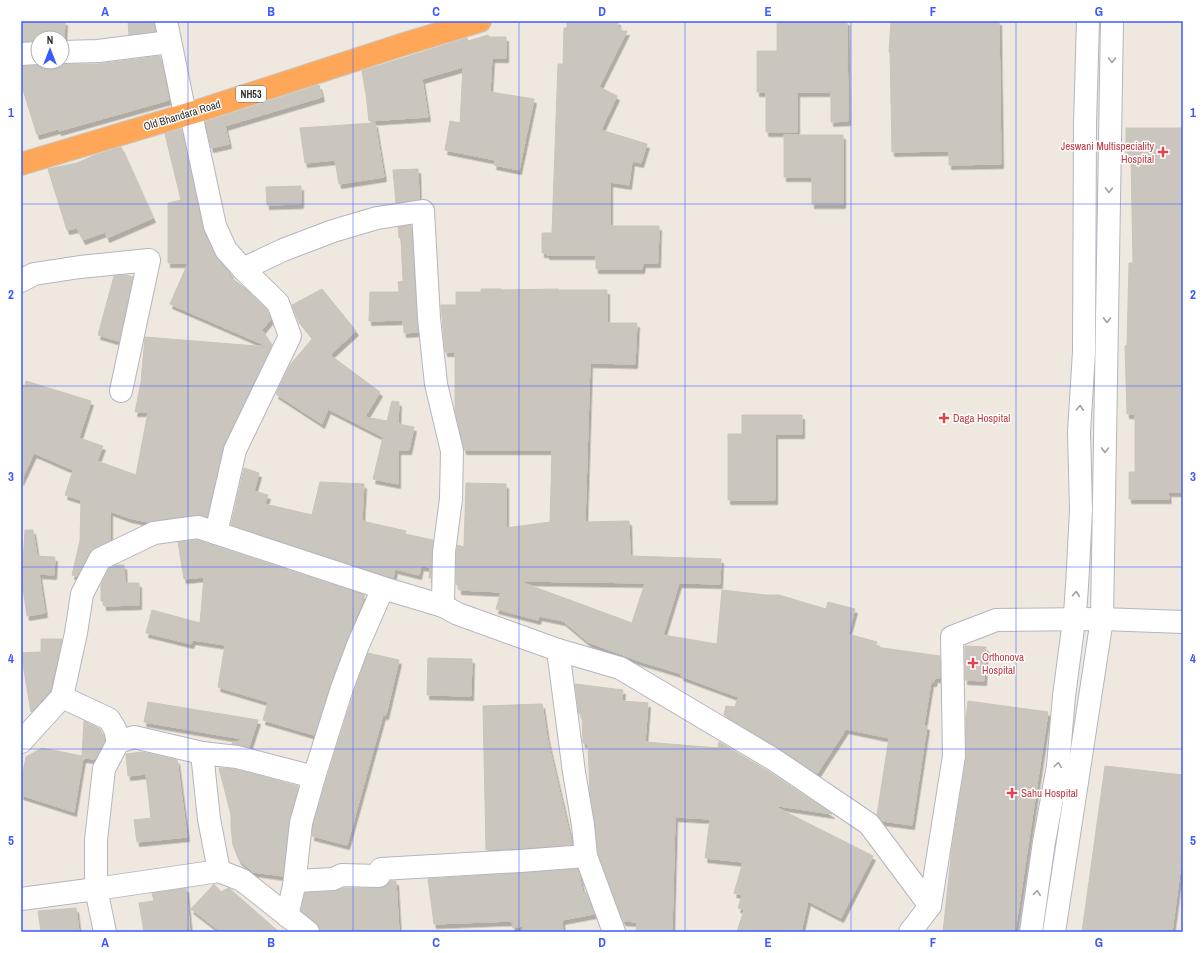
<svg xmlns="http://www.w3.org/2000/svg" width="1204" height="953" viewBox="0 0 1204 953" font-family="'Archivo Narrow',sans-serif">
	<defs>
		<filter id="shadow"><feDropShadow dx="2.5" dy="4.5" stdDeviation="0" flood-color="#0004"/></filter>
	</defs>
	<rect width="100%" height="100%" fill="#eee8df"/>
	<g fill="#cac6bd" stroke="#cac4b8" fill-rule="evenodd" filter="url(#shadow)">
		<path d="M21,21h44l-1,18 -2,1v-2h-24v3h-17z"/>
		<path d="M128,21h26l1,10 -26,4z"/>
		<path d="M567,21h51v7h3v3h6l-28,56 18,9 -16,34 46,14 -6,19 -9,-2 -3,24 -19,-3v44h49l-1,37h-15l-1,6h-46v-14h-49v-2h-5v-20h10l6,-169h5l1,-36h3z"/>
		<path d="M777,21h70l1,100 -17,1v-30h-34v40h-31v-40h-9v-41h20z"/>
		<path d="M891,21h108l2,143 -52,1v-14l-57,1 -2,-100h-1z"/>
		<path d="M488,35l1,2h17v21h-14l-2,34 44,7 -15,71 -25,-5 1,-5 -50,-10 5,-29 10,2 3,-56 -41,12 6,38 -59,4 -3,-27 -4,-23 105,-33 1,3z"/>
		<path d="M160,56l9,44 -110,31 -1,-2 -21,6 -16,-52v-17l18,-1 7,-3h9l7,2h36z"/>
		<path d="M319,85l3,12 -97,29 4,18 -18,4 -6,-26z"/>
		<path d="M375,123l9,54 -45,7 -4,-24 -30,3 -5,-35z"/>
		<path d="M1126,128h57v364h-15l1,7h-40v-27h6v-58h-8l-2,-68 2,-1 2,-82h4l-2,-107h-5z"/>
		<path d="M181,129l23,102 11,24 16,19 -2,2 17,13 21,21 4,9 -9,11 10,15 -48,100 -17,72 -11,-2 -48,7 -19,-4 -19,-7v30l-15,7 -6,5 -12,23 -5,-1 8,-34 1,-41 -16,-5 8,-25 -39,-17 -13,28v-97l4,2 1,-5 65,20 -12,37 24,8 -6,15 39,14 12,-63h-13l6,-30 4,-45 124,10 -99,-43 18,-41h-20v-60l13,-3 -16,-66z"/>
		<path d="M784,135h59v69h-31v-27h-28z"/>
		<path d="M121,147l32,71 -46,20 -2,-6 -22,8 -6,-12 -10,2 -19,-61 29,-6 18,-8z"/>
		<path d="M418,169l1,30 -23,4 -3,-33z"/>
		<path d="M301,186v18l-34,1 -1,-18z"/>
		<path d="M411,225l7,107 -14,1 -1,-13 -34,1 1,-29h29l-1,-10 5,-1 -2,-43h-2l-1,-11z"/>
		<path d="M126,275l7,2 -14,64 -21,-6 16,-59z"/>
		<path d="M322,289l34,42 -26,24 50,37 -15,25 22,4 5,-20 7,1 -1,22 16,3 -5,23h-11v34l-25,-5 10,-42 -55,-28 -6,15 -46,-30 14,-29 23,-27 -16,-20 -5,-13z"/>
		<path d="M481,289h20v1l57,-1v1h49v33h30l-2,41 -45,-1 -5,159 44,-1 1,35 91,3 -1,25 -41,-1 -16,52 54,9 5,-54 44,5h13l47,14 2,-7 27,7 -7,25 29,8 -2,5 65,9v22h-5l-1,4h-3l-7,43 3,1 -15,99 -30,-4 -5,-6 12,-77 -43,-9 -29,45 -38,-26 -55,-33 2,-9 9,1 3,-10 -57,-21 1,-2 -43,-13 -51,-19 -25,-21 -24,-5 -1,4 -42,-11 5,-17 -42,-2v-5h-3v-32l2,-8 6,2 2,-64 40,1v44l44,-6 2,-72h-88l-9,-39v-59h-10l-4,-47h15v-13h25zM518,581l127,2 -13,40z"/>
		<path d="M742,415h60v19h-27v66h-47v-66h14z"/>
		<path d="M244,468l15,5 -5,18 14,4 -3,9 47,11 8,-33 44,2 -2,37 44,10 -1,3 28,6 -2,38h-2l1,-11 -9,-1 -2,9 -24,-6 -2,9 -162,-53z"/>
		<path d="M25,530h8l4,26 18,1 -1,18 -15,-1 6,39 -18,3 -5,-35z"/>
		<path d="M197,540l168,55 -35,89 -16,51 -51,-15 5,-18 -50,-15 7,-42 -32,-5 -2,4 -45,-11 6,-23 48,13 4,-46 -20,2 -6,-37z"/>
		<path d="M116,565h8l1,18h14v22l-35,1v-5h-3v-16l8,-17z"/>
		<path d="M41,639h21l-12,52 -19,21 -10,-59 20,-1z"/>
		<path d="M965,646l21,1 -2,34 -19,-1z"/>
		<path d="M368,653l31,7 -13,55h-3l-36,130 -35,-9 1,-11 13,-44 28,-89z"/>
		<path d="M428,658l44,1 -1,37 -44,-1z"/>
		<path d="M575,684l48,6 -1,11 26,2 -3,39 73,6 1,-6 47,28 66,44 -60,-9 101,51 -32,62 -33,-17 -7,31h-64l7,-22 -6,-2 4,-13 -8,-2 9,-31 -38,-4 5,-39 -35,-2 -3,115h-36l1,-10 -14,-1 -25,-68 -3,-29 -5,-31 -2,-49 -5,-1 -1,-29h-3z"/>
		<path d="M968,701l80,11 -33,220h-72l9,-84 14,-90v-40z"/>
		<path d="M148,702l110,18 -9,27 -17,-3 1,-2 15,-2 -104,-18z"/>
		<path d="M542,704l5,34 25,107 -86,5 -3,-144z"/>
		<path d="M84,721l16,8 5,11 -10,19 -12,-1 -9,54 -53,-17v-13l5,-25 16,-9 40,8z"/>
		<path d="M142,752l35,8 10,77 -50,5 -3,-22 17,-2 -5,-44 -18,2 -2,-22z"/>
		<path d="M1105,766l78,9v74l-11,83h-90z"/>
		<path d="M219,768l16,1 63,17 -9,36 -6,54 -30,-4 -14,-12 -6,-15 -2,-17v-13z"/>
		<path d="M578,869l5,24 3,-1 8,22 -32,6 1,12h-40v-6l-10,2 -1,-7 -78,3 -6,-45z"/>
		<path d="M390,881h6l3,51h-79l-1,-5 -3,-5 -15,-11 4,-18 29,-2 10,-3h35l5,-1z"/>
		<path d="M214,884l7,8 7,-4 2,1 49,43h-58l-30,-23z"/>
		<path d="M186,888l4,44h-46l-5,-29 15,-2 -2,-8z"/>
		<path d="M76,908l3,24h-38l-3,-21z"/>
	</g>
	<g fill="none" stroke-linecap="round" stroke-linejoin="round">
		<g stroke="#b3b5c0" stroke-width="24">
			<g id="street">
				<path d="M166,21l19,93"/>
				<path d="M62,52l36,-1 72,-9"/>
				<path d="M21,54l17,-1"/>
				<path d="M191,114l24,112 11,24 17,19 35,34 12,33 -55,114 -19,83"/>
				<path d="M243,269l40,-19 50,-19 44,-13 46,-7 6,107 7,66 16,67 -1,48 -7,53 -1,54"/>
				<path d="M21,281l13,-7 46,-7 69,-7 -28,131"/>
				<path d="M558,650l16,122 9,53 3,31 28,76"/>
				<path d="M62,697l47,22 6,10 3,13 16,-5 68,16 35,4 77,20"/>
				<path d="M21,742l41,-45 14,-64 6,-39 18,-35 54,-26 44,-6 185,61 60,18 15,8 100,36 62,18 153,91 96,65 61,82"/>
				<path d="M118,742l-14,27 -8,71v49l123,-18 23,9 66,52"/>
				<path d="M202,753l7,66 10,52"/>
				<path d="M294,886l3,-5 36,-2 9,-4 37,1 2,-7 139,-8 66,-5"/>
				<path d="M21,899l75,-10 9,43"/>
				<path d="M287,916l7,-30 7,-63 13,-46 28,-89 16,-43 25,-57"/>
				<path d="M910,932l20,-26 24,-150 -2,-119 44,-17 106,-1"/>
			</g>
		</g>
		<g stroke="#b3b5c0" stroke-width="24">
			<g id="secondary">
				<path d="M1102,619l81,3"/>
				<path d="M1031,932l13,-90 14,-76 6,-70 11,-83 2,-27 4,-76 -2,-78 5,-80 1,-229 3,-102"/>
				<path d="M1054,932l48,-313 10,-598"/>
			</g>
		</g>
		<g stroke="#c8c8c8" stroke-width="24">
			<path id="highway" d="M21,164l177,-53 203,-66 79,-24"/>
		</g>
		<use href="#street" stroke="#fff" stroke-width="22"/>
		<use href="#secondary" stroke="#fff" stroke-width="22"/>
		<use href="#highway" stroke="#ffa759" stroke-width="22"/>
	</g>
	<defs><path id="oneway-chevron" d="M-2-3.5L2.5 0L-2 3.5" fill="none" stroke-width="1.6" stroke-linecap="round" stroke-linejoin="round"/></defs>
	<g stroke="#a0a0a0">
		<use href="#oneway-chevron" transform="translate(1112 60) rotate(91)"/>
		<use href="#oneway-chevron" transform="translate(1109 190) rotate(91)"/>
		<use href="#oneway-chevron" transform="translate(1107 320) rotate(91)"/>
		<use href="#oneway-chevron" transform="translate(1080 408) rotate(-87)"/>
		<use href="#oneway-chevron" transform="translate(1105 450) rotate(91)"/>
		<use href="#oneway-chevron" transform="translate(1076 594) rotate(-86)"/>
		<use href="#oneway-chevron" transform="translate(1058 765) rotate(-83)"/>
		<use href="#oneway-chevron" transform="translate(1037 893) rotate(-82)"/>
	</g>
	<path fill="none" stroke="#3c59ff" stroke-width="1" stroke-opacity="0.55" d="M188,21v911M353,21v911M519,21v911M685,21v911M851,21v911M1016,21v911M21,204h1162M21,386h1162M21,567h1162M21,749h1162"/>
	<g fill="#e0444e" stroke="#fff" stroke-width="1.5">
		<path d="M1161 146h4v4h4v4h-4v4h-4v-4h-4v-4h4z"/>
		<path d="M942 412h4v4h4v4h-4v4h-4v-4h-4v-4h4z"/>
		<path d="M971 657h4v4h4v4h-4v4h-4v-4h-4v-4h4z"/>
		<path d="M1010 787h4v4h4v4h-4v4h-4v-4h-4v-4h4z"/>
	</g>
	<g text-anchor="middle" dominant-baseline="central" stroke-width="3" stroke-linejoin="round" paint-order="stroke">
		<rect fill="#fff" stroke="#6c6c6c" stroke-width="1" x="236" y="86" width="30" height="16" rx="3"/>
		<g font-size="10" font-weight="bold" fill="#2d2d2d">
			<text x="251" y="94">NH53</text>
		</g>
		<g font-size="11" fill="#2d2d2d" stroke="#fff">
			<text transform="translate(182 115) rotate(-17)">Old Bhandara Road</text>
		</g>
		<g font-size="11" fill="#be3a42" stroke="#fff" text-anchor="start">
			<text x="1154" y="146" text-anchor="end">Jeswani Multispeciality<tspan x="1154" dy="13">Hospital</tspan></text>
			<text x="953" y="418">Daga Hospital</text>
			<text x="982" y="657">Orthonova<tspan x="982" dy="13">Hospital</tspan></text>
			<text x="1021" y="793">Sahu Hospital</text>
		</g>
	</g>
	<rect width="1204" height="953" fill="none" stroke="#ffffff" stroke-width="44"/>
	<g transform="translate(50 50)"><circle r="19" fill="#ffffff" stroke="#ababab"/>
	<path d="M0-3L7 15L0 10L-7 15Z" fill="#3c59ff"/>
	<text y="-6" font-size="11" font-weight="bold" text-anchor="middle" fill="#2d2d2d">N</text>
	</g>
	<rect x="22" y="22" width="1160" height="909" fill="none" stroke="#3c59ff" stroke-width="1.5"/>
	<g font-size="13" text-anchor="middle" font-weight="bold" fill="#3c59ff">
		<text x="105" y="16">A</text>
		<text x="271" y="16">B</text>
		<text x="436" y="16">C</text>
		<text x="602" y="16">D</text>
		<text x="768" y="16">E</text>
		<text x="933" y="16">F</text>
		<text x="1099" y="16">G</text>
		<text x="11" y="117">1</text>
		<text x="1193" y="117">1</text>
		<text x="11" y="299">2</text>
		<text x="1193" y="299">2</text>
		<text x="11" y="481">3</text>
		<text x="1193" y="481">3</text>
		<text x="11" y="663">4</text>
		<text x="1193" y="663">4</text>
		<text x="11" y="845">5</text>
		<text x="1193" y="845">5</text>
		<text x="105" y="947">A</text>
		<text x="271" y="947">B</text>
		<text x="436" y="947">C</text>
		<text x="602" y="947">D</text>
		<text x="768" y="947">E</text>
		<text x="933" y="947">F</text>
		<text x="1099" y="947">G</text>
	</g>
</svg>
